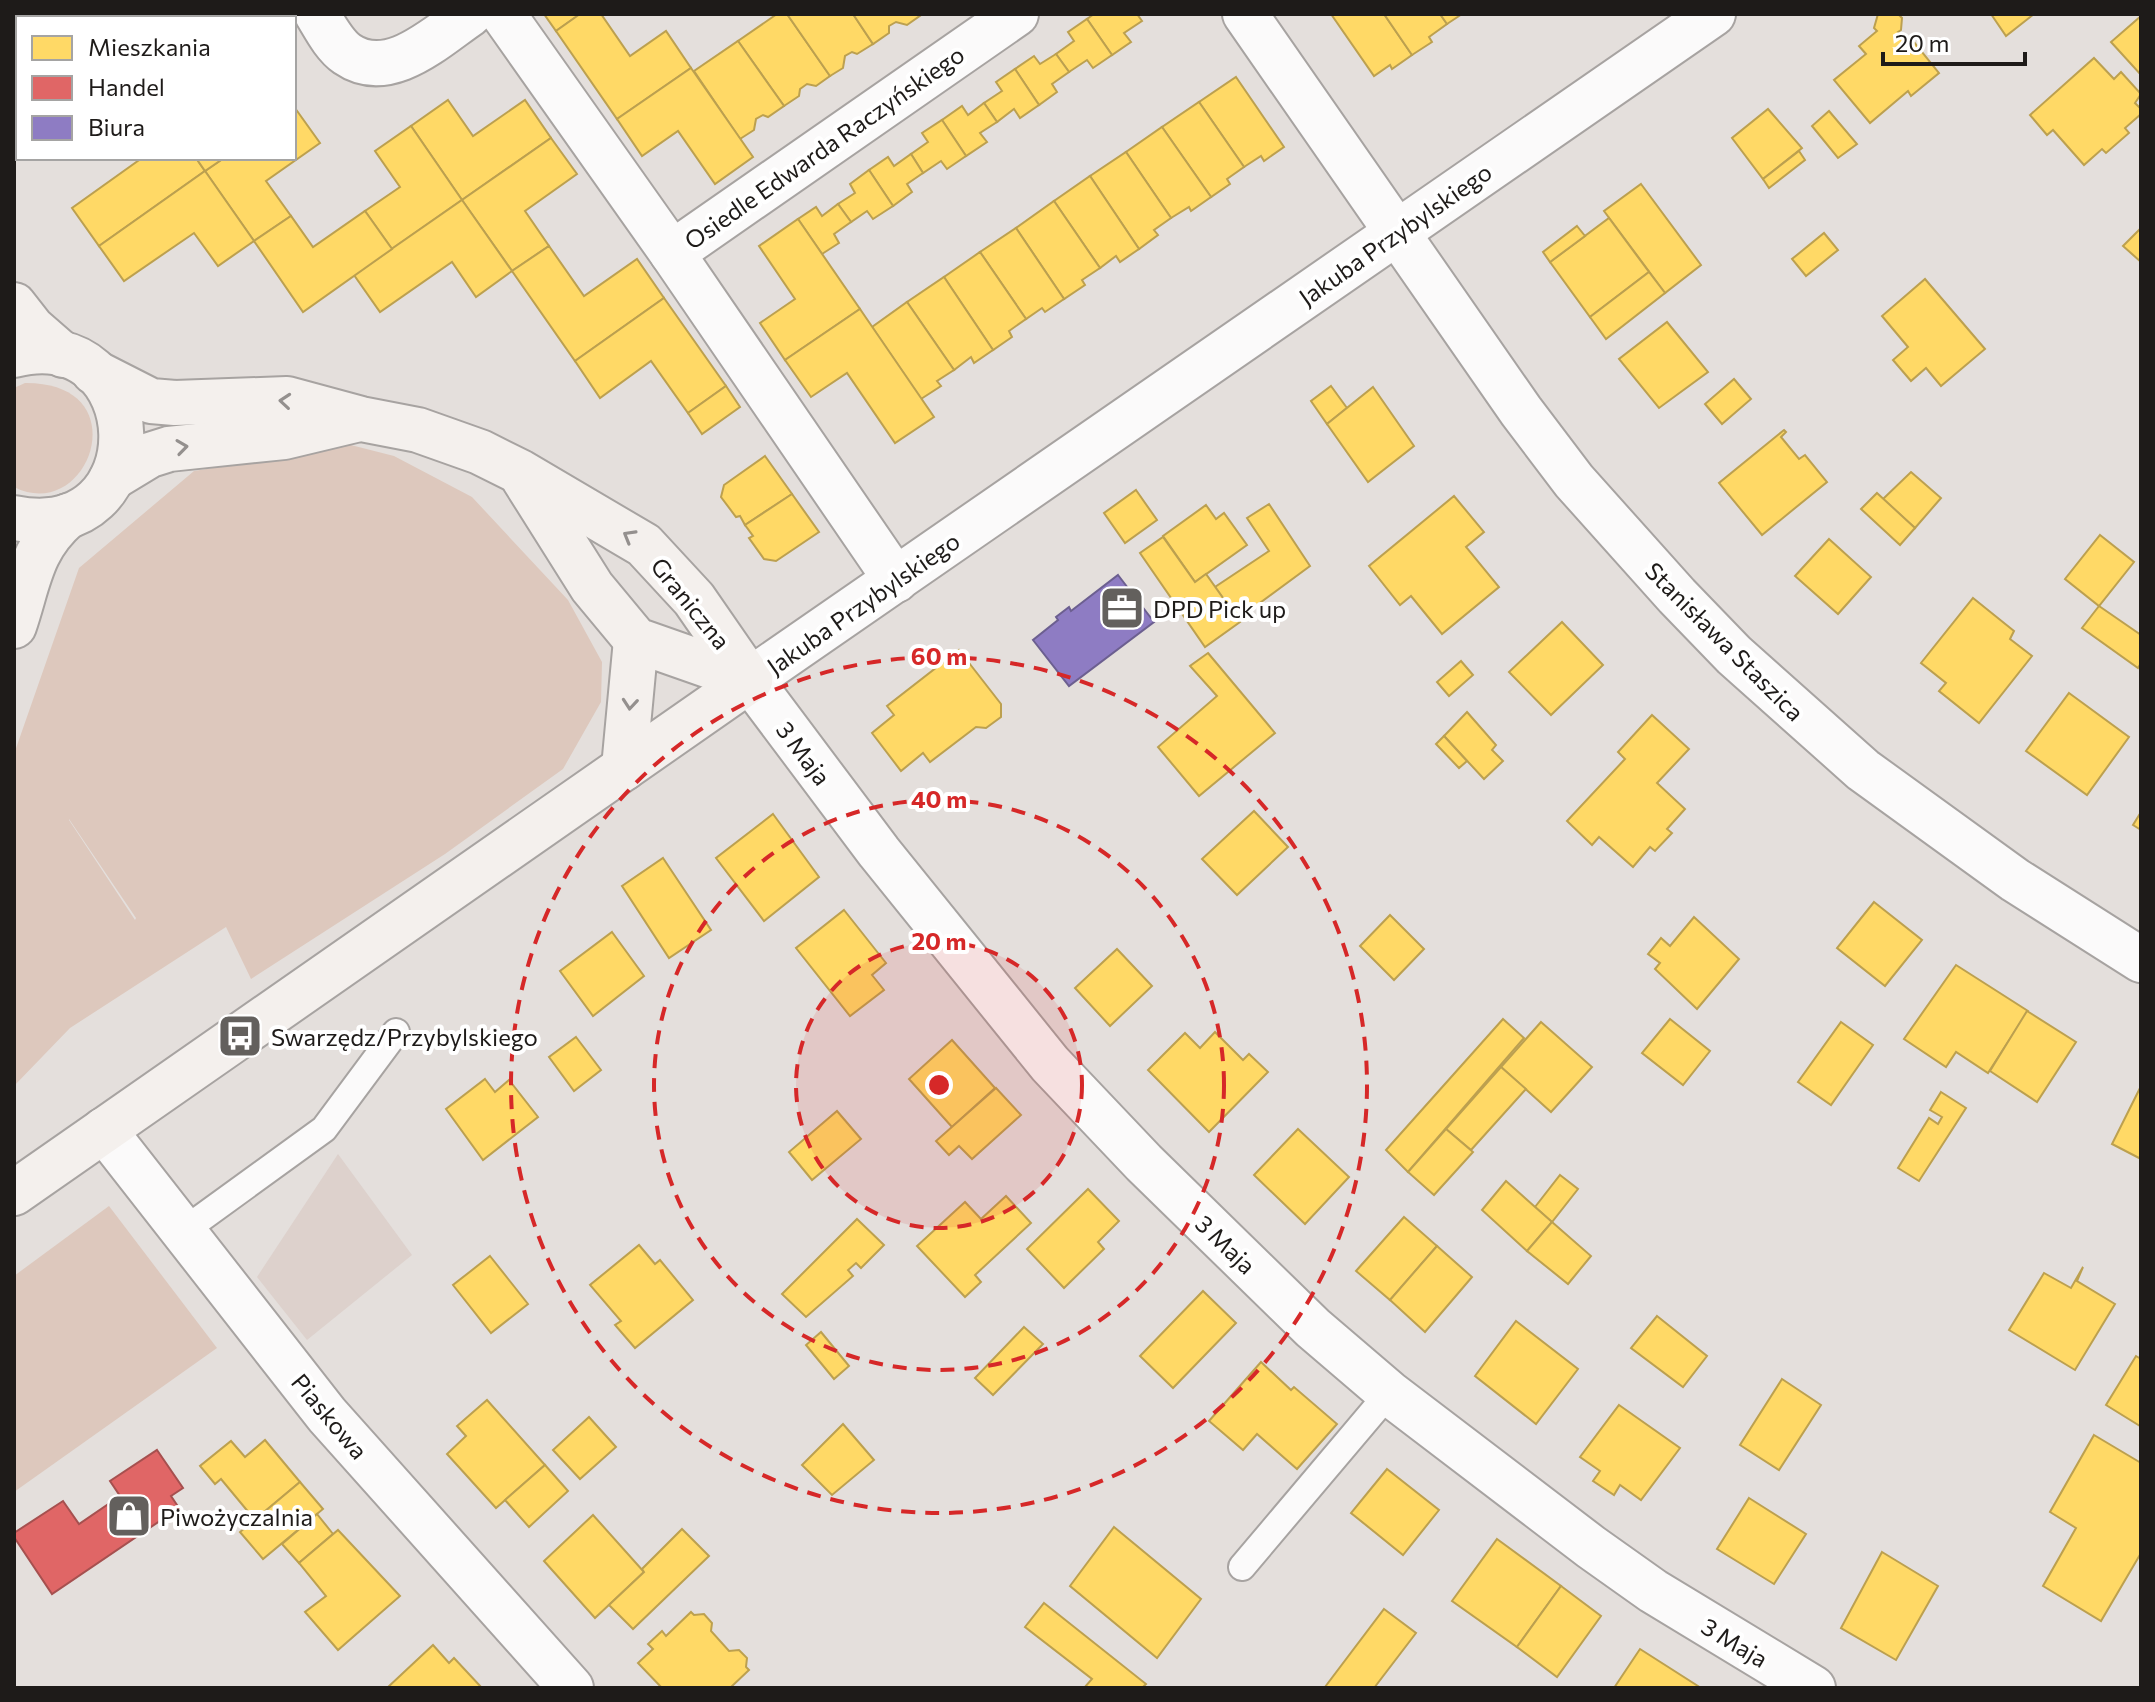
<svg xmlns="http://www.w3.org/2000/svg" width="2155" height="1702" viewBox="0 0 2155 1702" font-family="Commissioner,sans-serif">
	<rect width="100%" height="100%" fill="#e4dfdc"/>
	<path fill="#ddd1cc" d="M338,1154l74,101 -105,85 -50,-63z"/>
	<g fill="#ddc8bd" fill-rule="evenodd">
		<path d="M25,383c115,-1 64,142 -11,104v-99z"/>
		<path d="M339,442l55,14 78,41 96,103 34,62 -1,40 -38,67 -118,85 -194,125 -25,-52 -156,101 -56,58v-332l65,-186 115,-97 87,-14zM69,819l67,99 -1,2 -66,-100z"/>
		<path d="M109,1206l108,142 -203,144v-216z"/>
	</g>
	<g fill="#ffd966" stroke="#bca04f" stroke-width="2">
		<path d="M41,14h54l3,4h-54z"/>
		<path d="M95,14h33l-6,4h-24z"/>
		<path d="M128,14h72l-5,4h-73z"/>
		<path d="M544,14h36l-24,17z"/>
		<path d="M580,14h21l29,42 36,-25 25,37 -74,51 -61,-88z"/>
		<path d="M777,14h10l43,62 -14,10 -9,-2 -7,5 -1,7 -15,10 -46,-65z"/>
		<path d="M787,14h66l20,30 -16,10 -5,-2 -7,4 -2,12 -13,8z"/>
		<path d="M853,14h67l1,1 -14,10 -11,-3 -7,4v7l-16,11z"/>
		<path d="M1094,14h43l5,7 -18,12 7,9 -19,13 -25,-36z"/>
		<path d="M1331,14h53l28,41 -20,14 -2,-4 -16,11z"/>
		<path d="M1384,14h56l7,10 -18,13 3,5 -20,13z"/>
		<path d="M1440,14h22l-15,10z"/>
		<path d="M1878,14h20l4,4 -1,12 -3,2 10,14 6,-4 25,31 -28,23 -3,-5 -38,32 -36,-43 32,-26 -7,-8 18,-15 -3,-3z"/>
		<path d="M1991,14h43l-28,22z"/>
		<path d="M2141,16v59l-30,-33z"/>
		<path d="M1087,19l25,36 -19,13 -6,-8 -18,12 -13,-18 18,-13 -6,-9z"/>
		<path d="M18,37v54l-1,1 -3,-4v-48z"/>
		<path d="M738,41l46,65 -16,11 -5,-2 -7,4 -2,11 -14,9 -46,-68z"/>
		<path d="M1056,54l13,18 -17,12 5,8 -18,13 -24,-36 19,-13 6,8z"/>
		<path d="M2094,58l20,21 7,-7 20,22 -6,9 6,6v5l-16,14 4,5 -23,20 -4,-4 -18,16 -31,-35 -6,5 -17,-20z"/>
		<path d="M691,68l62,89 -38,27 -37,-53 -36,25 -25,-37z"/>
		<path d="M1015,69l24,36 -19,13 -6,-9 -17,13 -13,-19 18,-12 -6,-9z"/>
		<path d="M1236,77l48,70 -20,14 -3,-5 -17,11 -45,-65z"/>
		<path d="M448,100l25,36 52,-36 26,38 -89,62 -51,-74z"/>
		<path d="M1199,102l45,65 -17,12 3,5 -19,13 -49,-70z"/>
		<path d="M984,103l13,19 -17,11 7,9 -21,14 -24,-36 20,-14 6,9z"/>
		<path d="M295,108l25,35 -54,38 25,35 -37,25 -49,-70 19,-13h70z"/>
		<path d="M1768,109l34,39 -39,31 -31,-41z"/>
		<path d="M1829,111l28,33 -19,14 -26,-32z"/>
		<path d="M942,120l24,36 -19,13 -6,-8 -18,12 -12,-19 17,-12 -6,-9z"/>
		<path d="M411,126l51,74 -70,49 -27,-38 35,-24 -25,-36z"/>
		<path d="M1162,127l49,70 -20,14 -2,-4 -18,11 -45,-66z"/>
		<path d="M551,138l26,36 -52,37 24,35 -37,25 -50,-71z"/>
		<path d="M1799,151l6,9 -36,28 -6,-9z"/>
		<path d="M1126,152l45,66 -17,12 4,5 -19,14 -49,-73z"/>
		<path d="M911,154l12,19 -16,11 5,8 -19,14 -24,-36 19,-13 6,9z"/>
		<path d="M142,158h54l9,13 -106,75 -27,-38z"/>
		<path d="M196,158h28l-19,13z"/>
		<path d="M869,170l24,36 -20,13 -6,-8 -16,11 -13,-18 17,-11 -5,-9z"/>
		<path d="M205,171l49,70 -36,25 -24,-33 -70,48 -25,-35z"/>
		<path d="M1090,176l49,73 -19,13 -4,-6 -16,12 -46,-67z"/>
		<path d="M1641,184l60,81 -36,28 -61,-82z"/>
		<path d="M462,200l50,71 -36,26 -24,-35 -72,50 -26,-37z"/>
		<path d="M1054,201l46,67 -18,12 3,5 -21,14 -48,-71z"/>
		<path d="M838,204l13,18 -17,12 5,9 -17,11 -24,-35 18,-12 6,9z"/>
		<path d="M365,211l27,38 -89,63 -49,-71 37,-25 22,31z"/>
		<path d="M1609,218l40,54 -59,45 -40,-55z"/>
		<path d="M798,219l62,90 -75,51 -25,-37 35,-24 -36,-53z"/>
		<path d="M1577,226l8,10 -35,26 -7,-10z"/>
		<path d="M1016,228l48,71 -19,13 -3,-4 -16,11 -46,-67z"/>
		<path d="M2141,228v34l-18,-16z"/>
		<path d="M1824,233l14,17 -32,26 -14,-17z"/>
		<path d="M549,246l35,50 53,-37 27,39 -89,63 -63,-90z"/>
		<path d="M980,252l46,67 -17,12 3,6 -19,13 -49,-73z"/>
		<path d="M1649,272l16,21 -59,46 -16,-22z"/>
		<path d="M944,277l49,73 -19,13 -3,-6 -17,13 -47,-68z"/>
		<path d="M1925,279l60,70 -44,37 -15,-18 -15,13 -18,-21 15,-13 -26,-31z"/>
		<path d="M664,298l62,88 -38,27 -37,-52 -51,37 -25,-37z"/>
		<path d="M907,302l47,68 -17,11 4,5 -20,13 -49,-72z"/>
		<path d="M860,309l74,108 -39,26 -48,-70 -36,24 -26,-37z"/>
		<path d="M1667,322l41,50 -49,36 -40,-49z"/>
		<path d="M1734,379l17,20 -29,25 -17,-20z"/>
		<path d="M726,386l14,21 -38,27 -14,-21z"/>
		<path d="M1331,386l16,22 -20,16 -16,-23z"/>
		<path d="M1373,387l41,59 -46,36 -41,-58z"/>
		<path d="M1784,430l2,2 -5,5 18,22 6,-4 22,27 -65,53 -43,-52z"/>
		<path d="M765,456l27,38 -47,31 -5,-9 -4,1 -15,-20 3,-12z"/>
		<path d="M1911,472l30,26 -26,30 -32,-29z"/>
		<path d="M1136,490l21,30 -32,23 -21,-30z"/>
		<path d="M1877,493l38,35 -15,17 -39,-36z"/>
		<path d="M792,494l27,38 -43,29 -12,-2 -15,-21 4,-2 -8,-11z"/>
		<path d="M1454,496l30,36 -18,15 33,40 -57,47 -31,-38 -11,9 -31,-39z"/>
		<path d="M1269,504l41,62 -72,53 -23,-32 54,-36 -22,-33z"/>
		<path d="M1206,505l10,14 8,-6 23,32 -52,37 -32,-46z"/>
		<path d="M2100,535l34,27 -35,44 -34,-27z"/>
		<path d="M1163,537l32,45 11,-8 34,48 -35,25 -65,-94z"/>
		<path d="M1829,539l42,38 -33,37 -43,-38z"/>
		<path d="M1973,598l41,33 -4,8 22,17 -53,67 -40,-32 7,-8 -25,-20z"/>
		<path d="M2099,606l42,29v28l-3,5 -56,-40z"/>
		<path d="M1562,622l41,43 -52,50 -42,-43z"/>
		<path d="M959,650l42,54v13l-15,11 -10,-1 -46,35 -7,-9 -22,18 -29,-38 22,-18 -7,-9z"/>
		<path d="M1208,653l67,80 -76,63 -41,-49 59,-51 -27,-30z"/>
		<path d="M1461,661l12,14 -24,21 -12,-14z"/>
		<path d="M2069,693l60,44 -42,58 -61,-44z"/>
		<path d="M1467,712l29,33 -4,5 11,11 -19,18 -40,-43z"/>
		<path d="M1652,715l37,34 -32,34 28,26 -18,20 5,4 -17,18 -5,-4 -17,20 -34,-30 -7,8 -25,-24 58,-62 -7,-7z"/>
		<path d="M1444,736l23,25 -8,7 -23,-24z"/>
		<path d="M1254,811l34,36 -51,48 -35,-36z"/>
		<path d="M2141,812v18l-8,-5z"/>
		<path d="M773,814l46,63 -55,44 -48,-63z"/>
		<path d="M663,858l48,72 -42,28 -47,-72z"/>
		<path d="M1874,902l48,38 -37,46 -48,-38z"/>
		<path d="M844,910l42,53 -14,12 12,15 -34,26 -54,-68z"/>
		<path d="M1390,915l34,34 -30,31 -34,-34z"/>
		<path d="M1694,917l45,42 -42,50 -42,-40 5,-6 -12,-9 13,-16 9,8z"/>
		<path d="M612,932l32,44 -51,40 -33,-45z"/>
		<path d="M1117,949l35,37 -42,40 -35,-38z"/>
		<path d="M1956,965l72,46 -40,62 -32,-21 -10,15 -42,-28z"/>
		<path d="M2027,1011l49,31 -39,60 -47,-31z"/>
		<path d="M1503,1019l21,19 -116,134 -22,-22z"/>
		<path d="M1670,1019l40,32 -27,34 -41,-32z"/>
		<path d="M1541,1022l51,45 -41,45 -50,-45z"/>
		<path d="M1841,1022l32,23 -42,60 -33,-23z"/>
		<path d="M1215,1032l28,28 6,-6 19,18 -59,60 -61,-62 37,-37 15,15z"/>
		<path d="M576,1037l25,33 -27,21 -25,-34z"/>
		<path d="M952,1040l43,48 -43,39 -43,-48z"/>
		<path d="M1501,1067l25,22 -55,61 -25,-21z"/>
		<path d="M485,1079l10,13 14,-12 29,37 -55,43 -37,-51z"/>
		<path d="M2141,1086v73l-29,-15z"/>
		<path d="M996,1088l25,27 -49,44 -13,-13 -10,9 -13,-14z"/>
		<path d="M1941,1092l25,16 -47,73 -21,-13 31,-50 9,6 4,-7 -12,-7z"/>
		<path d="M837,1111l24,28 -49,41 -23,-28z"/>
		<path d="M1298,1129l51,48 -44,47 -51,-49z"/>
		<path d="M1446,1129l27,23 -39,43 -26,-23z"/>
		<path d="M1560,1175l18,14 -26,33 -17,-15z"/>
		<path d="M1506,1181l46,41 -25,29 -45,-41z"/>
		<path d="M1088,1189l31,32 -21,21 6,7 -40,39 -37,-39z"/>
		<path d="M1006,1196l25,27 -56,52 6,7 -16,15 -48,-51 48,-44 16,17z"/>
		<path d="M1404,1217l33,29 -47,54 -34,-29z"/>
		<path d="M857,1219l27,26 -23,23 -5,-5 -8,7 5,6 -47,41 -24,-23z"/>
		<path d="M1552,1222l39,34 -23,28 -41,-33z"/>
		<path d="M639,1245l16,19 5,-4 33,40 -58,48 -20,-23 6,-4 -31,-36z"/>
		<path d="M1437,1246l35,31 -47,55 -35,-32z"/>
		<path d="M490,1256l38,48 -37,29 -38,-48z"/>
		<path d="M2083,1267l-6,14 38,23 -40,66 -66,-40 35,-57 27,15z"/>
		<path d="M1203,1291l33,32 -63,65 -33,-32z"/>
		<path d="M1657,1316l50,40 -24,31 -52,-39z"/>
		<path d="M1516,1321l62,48 -42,55 -61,-48z"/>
		<path d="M1024,1327l19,17 -50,51 -18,-17z"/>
		<path d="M821,1332l28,34 -15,13 -28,-34z"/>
		<path d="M2136,1356l5,3 -1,67 -34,-21z"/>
		<path d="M1261,1362l30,28 3,-3 43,37 -40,45 -40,-35 -14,16 -34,-29z"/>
		<path d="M1782,1379l39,26 -42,65 -39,-25z"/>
		<path d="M487,1400l58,65 -49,43 -49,-54 19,-18 -9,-10z"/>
		<path d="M1619,1405l61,43 -39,52 -21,-15 -6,10 -21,-14 7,-10 -20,-14z"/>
		<path d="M589,1417l27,30 -36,32 -27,-29z"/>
		<path d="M843,1424l31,36 -42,35 -30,-30z"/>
		<path d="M2094,1435l47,28v90l-40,68 -58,-35 33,-58 -26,-16z"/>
		<path d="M265,1440l35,42 -45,38 -34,-41 -6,5 -15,-18 31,-25 14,16z"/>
		<path d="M545,1465l23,26 -39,36 -24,-27z"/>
		<path d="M1387,1469l52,41 -36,45 -52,-42z"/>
		<path d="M300,1482l23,27 -60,50 -23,-27z"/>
		<path d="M1749,1498l57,36 -32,50 -57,-35z"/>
		<path d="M317,1514l16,20 -34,29 -17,-19z"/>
		<path d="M593,1515l51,57 -49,46 -51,-57z"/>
		<path d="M1114,1527l87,72 -44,59 -87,-72z"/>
		<path d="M682,1529l27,27 -76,73 -24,-24 35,-33 -2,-3z"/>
		<path d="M338,1530l62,66 -62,54 -33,-38 21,-16 -27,-33z"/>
		<path d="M1497,1539l64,47 -44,61 -65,-46z"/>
		<path d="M1882,1552l56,34 -42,74 -55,-32z"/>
		<path d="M1561,1586l40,30 -44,61 -40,-30z"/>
		<path d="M1044,1603l102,81 -4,4h-58l8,-9 -67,-52z"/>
		<path d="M1384,1609l32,24 -42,55 -49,-1z"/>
		<path d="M691,1612l3,3 10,-1 8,9 -1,8 18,20 10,-1 8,8 -1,9 3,3 -19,18h-68l-24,-25 15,-14 -5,-5 14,-13 4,5z"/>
		<path d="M433,1645l16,18 5,-5 28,30h-95z"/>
		<path d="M1640,1649l61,39h-87z"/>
	</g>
	<path fill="#e06666" stroke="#a6504f" stroke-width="2" d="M157,1450l26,38 -12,8 8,12 -127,86 -38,-57v-4l49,-32 16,23 41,-28 -10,-15z"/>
	<path fill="#8e7cc3" stroke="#6c5f90" stroke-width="2" d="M1118,575l36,47 -85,64 -36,-46 25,-20 -2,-3 13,-10 2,4z"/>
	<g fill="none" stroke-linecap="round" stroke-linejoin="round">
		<g stroke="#a7a3a1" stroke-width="30">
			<g id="lane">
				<path d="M182,1232l142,-103 72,-97"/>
				<path d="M1242,1567l147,-174"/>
			</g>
		</g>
		<g stroke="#a7a3a1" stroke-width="48">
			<g id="street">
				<path d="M317,14c8,13 17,31 30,40 42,29 89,-17 123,-40"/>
				<path d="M503,14l169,239 224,327"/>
				<path d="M1245,14l276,397 53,70 103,115 57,59 129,115 152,110 126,80"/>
				<path d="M1713,14l-963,666 129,172 171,212 94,99 169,165 76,65 202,154 62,44 160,97"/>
				<path d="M672,253l344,-239"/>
				<path d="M104,1130l223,285 244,273"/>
			</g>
		</g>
		<g stroke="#a7a3a1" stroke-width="48">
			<g id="secondary">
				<path d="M14,305l18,23 31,27"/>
				<path d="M14,355c138,-35 148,192 0,163"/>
				<path d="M94,372l57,29 24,2 112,-4 74,20 57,11 62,22 40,20 124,73 50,54 56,81"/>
				<path d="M112,478l38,-23 19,-6 115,-12 71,-17"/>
				<path d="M524,479l68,108 44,53 114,40"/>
				<path d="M14,626c15,-44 16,-77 54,-110"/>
				<path d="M624,768l12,-128"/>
				<path d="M14,1193l736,-513"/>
			</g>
		</g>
		<use href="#lane" stroke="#fbfafa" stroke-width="26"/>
		<use href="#street" stroke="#fbfafa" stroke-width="44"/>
		<use href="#secondary" stroke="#f4f0ed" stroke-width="44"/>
	</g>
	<defs><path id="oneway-chevron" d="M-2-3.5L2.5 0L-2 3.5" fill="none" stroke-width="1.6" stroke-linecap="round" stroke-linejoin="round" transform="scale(2)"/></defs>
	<g stroke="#94908e">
		<use href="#oneway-chevron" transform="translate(285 401) rotate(-175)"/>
		<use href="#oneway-chevron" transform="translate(182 447) rotate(-8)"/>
		<use href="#oneway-chevron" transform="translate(629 536) rotate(-150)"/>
		<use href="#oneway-chevron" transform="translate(630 704) rotate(95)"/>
	</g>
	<circle cx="939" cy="1085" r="143" fill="#d62828" fill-opacity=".12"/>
	<g fill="none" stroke="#d62828" stroke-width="4" stroke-dasharray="14 10">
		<circle cx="939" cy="1085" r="143"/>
		<circle cx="939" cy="1085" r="285"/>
		<circle cx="939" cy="1085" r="428"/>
	</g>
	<defs>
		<g id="office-square" transform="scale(2.3)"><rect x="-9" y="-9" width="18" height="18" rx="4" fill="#63605d" stroke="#fff"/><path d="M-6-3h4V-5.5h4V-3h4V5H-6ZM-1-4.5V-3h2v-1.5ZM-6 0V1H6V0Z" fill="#fff"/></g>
		<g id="bus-square" transform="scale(2.3)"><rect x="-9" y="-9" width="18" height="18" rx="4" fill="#63605d" stroke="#fff"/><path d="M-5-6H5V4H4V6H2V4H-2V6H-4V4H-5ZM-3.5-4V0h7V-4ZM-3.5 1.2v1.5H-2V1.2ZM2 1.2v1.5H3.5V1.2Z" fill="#fff"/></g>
		<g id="shop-square" transform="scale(2.3)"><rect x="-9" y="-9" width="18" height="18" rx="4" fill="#63605d" stroke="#fff"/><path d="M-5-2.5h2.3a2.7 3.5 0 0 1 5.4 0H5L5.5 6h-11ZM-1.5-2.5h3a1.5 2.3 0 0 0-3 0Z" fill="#fff"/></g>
	</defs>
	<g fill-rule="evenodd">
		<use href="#office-square" x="1122" y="608"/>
		<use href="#bus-square" x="240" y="1036"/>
		<use href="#shop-square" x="129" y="1516"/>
	</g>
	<g text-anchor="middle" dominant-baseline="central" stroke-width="8" stroke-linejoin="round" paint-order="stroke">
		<g font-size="24" fill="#1e1b19" stroke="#fff">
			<text transform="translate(824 147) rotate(-35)">Osiedle Edwarda Raczyńskiego</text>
			<text transform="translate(1395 234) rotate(-35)">Jakuba Przybylskiego</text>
			<text transform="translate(691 603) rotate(51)">Graniczna</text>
			<text transform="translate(863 603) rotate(-35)">Jakuba Przybylskiego</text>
			<text transform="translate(1725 641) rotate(45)">Stanisława Staszica</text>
			<text transform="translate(804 753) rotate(53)">3 Maja</text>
			<text transform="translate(1226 1244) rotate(44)">3 Maja</text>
			<text transform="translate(330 1416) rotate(50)">Piaskowa</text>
			<text transform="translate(1735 1642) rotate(31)">3 Maja</text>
		</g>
		<g font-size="24" fill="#1e1b19" stroke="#fff" text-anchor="start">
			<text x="1153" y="608">DPD Pick up</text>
			<text x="271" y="1036">Swarzędz/Przybylskiego</text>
			<text x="160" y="1516">Piwożyczalnia</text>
		</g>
	</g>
	<circle cx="939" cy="1085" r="12" fill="#d62828" stroke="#fff" stroke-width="4"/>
	<g font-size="24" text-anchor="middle" font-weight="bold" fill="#d62828" stroke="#fff" stroke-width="8" stroke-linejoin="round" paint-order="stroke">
		<text x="939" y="665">60 m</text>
		<text x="939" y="808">40 m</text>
		<text x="939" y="950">20 m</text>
	</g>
	<rect width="2155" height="1702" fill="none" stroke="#1e1b19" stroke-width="32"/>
	<rect x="16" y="16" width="280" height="144" fill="#ffffff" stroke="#a5a4a3" stroke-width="2"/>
	<rect x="32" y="36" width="40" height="24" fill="#ffd966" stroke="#a5a4a3" stroke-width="2"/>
	<text x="88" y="56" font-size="24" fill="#1e1b19">Mieszkania</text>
	<rect x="32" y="76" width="40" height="24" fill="#e06666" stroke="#a5a4a3" stroke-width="2"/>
	<text x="88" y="96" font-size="24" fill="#1e1b19">Handel</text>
	<rect x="32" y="116" width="40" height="24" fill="#8e7cc3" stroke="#a5a4a3" stroke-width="2"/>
	<text x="88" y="136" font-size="24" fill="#1e1b19">Biura</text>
	<path d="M1883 52v12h142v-12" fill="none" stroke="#1e1b19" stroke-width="4"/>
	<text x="1895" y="52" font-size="24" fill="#1e1b19" stroke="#ffffff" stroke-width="6" paint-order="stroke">20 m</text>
</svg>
